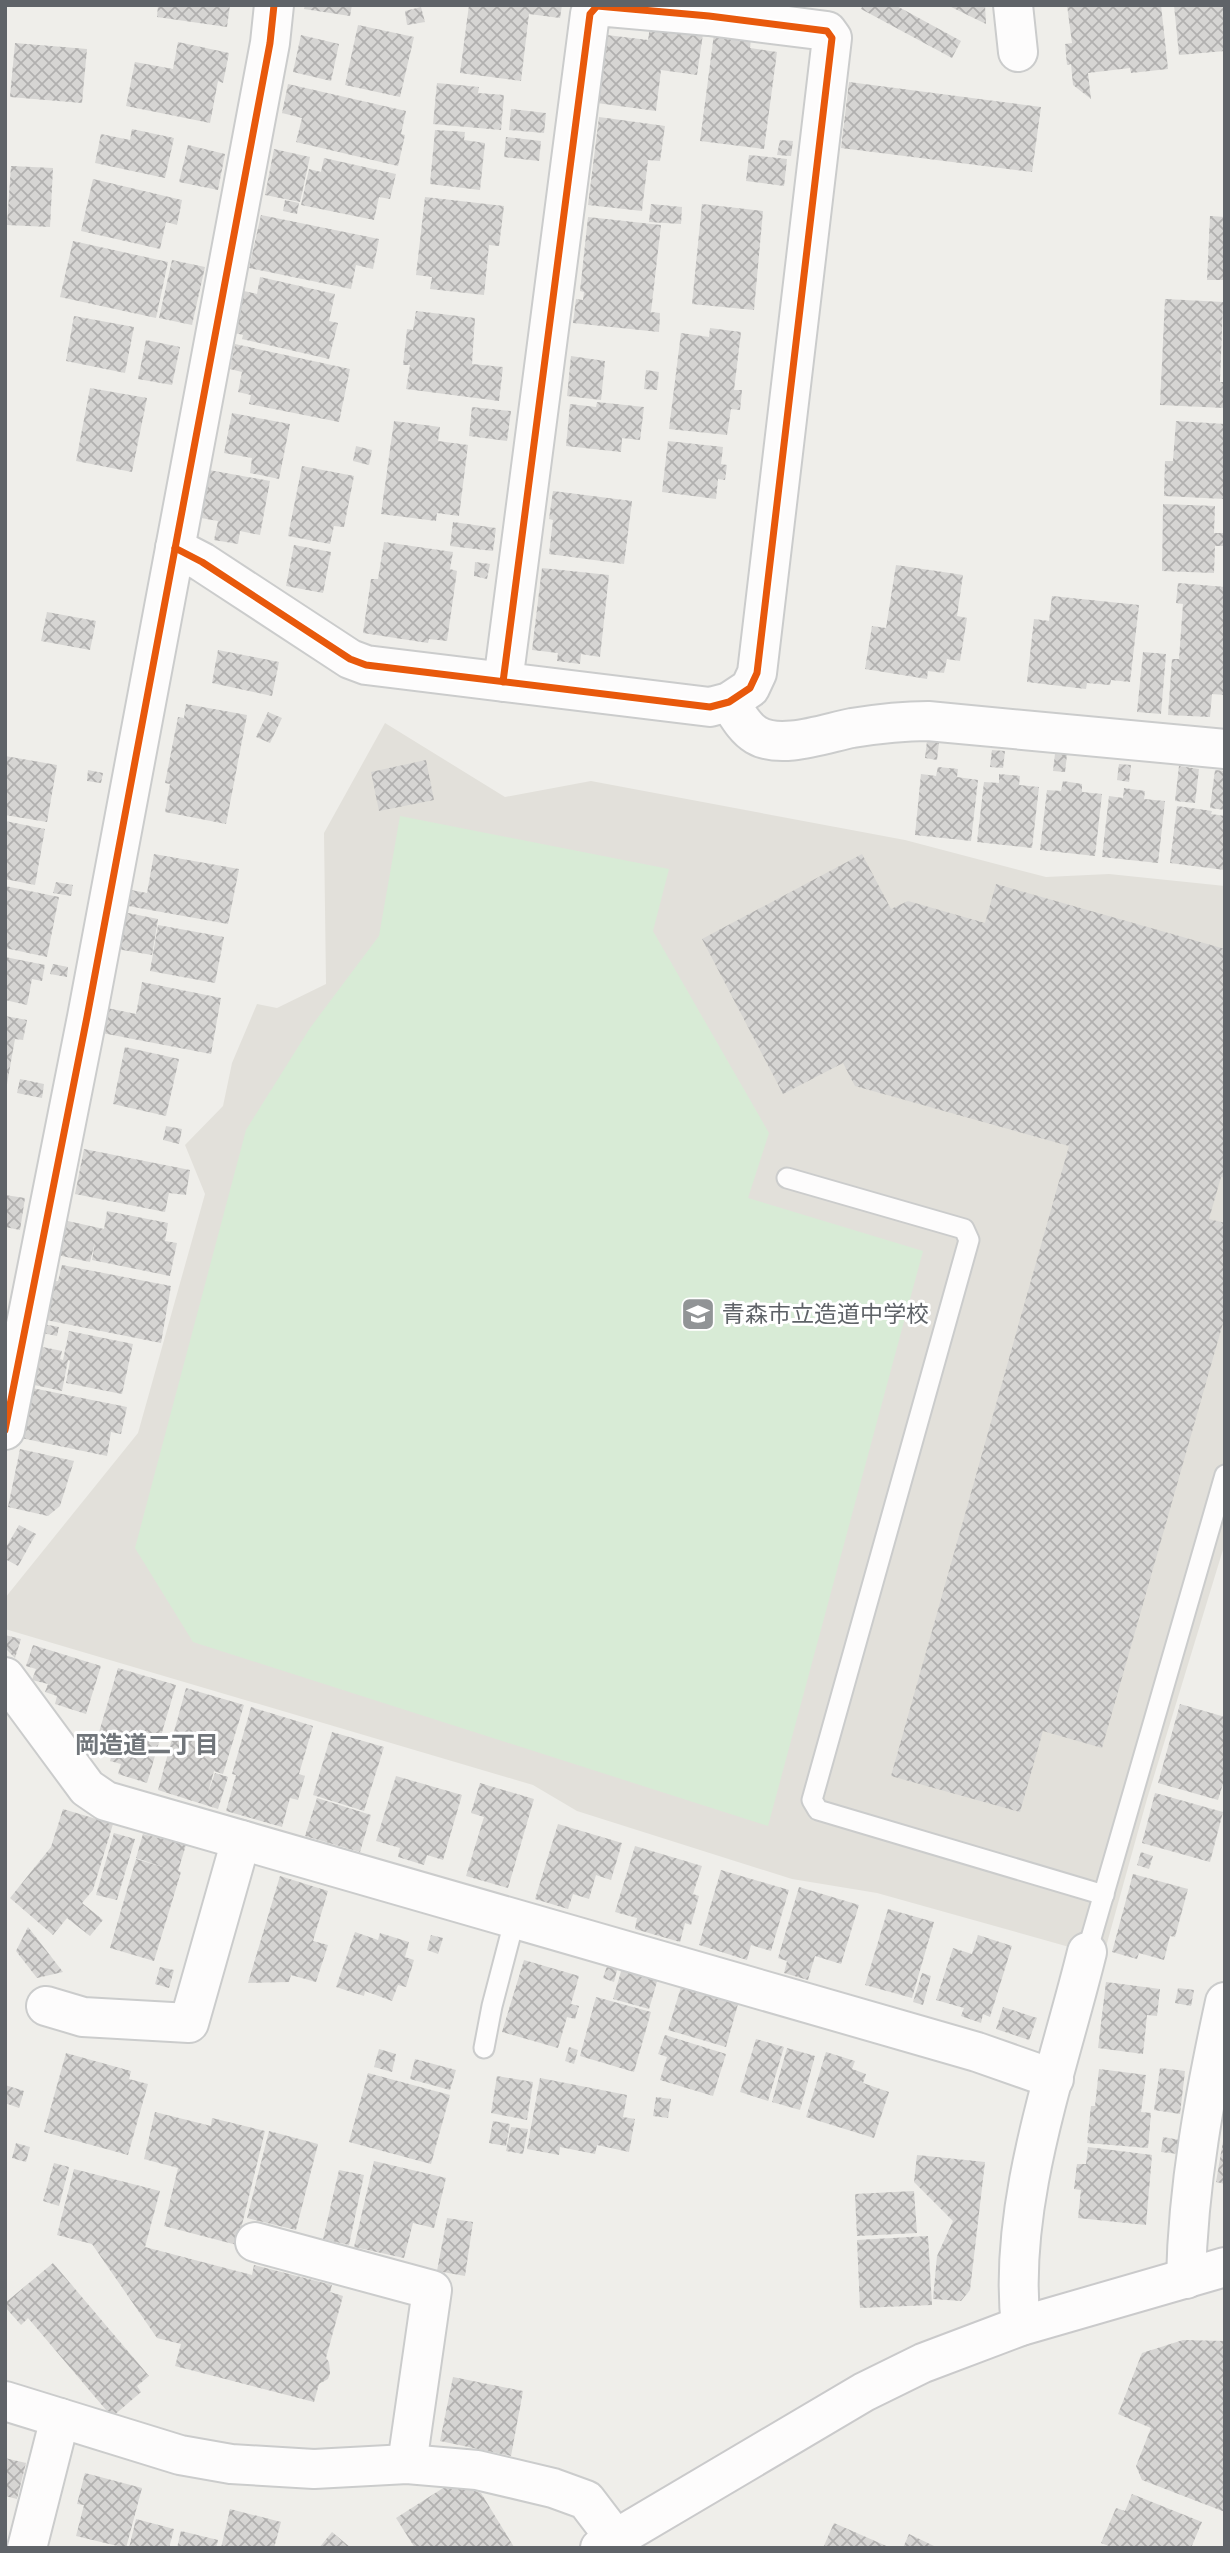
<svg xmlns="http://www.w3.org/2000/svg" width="1230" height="2553" viewBox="0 0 1230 2553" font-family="'Work Sans','Noto Sans JP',sans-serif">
	<defs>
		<pattern id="building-cross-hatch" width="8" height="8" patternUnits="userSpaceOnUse" patternTransform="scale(1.75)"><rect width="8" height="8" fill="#d6d5d3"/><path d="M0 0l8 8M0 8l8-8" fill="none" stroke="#b1b0af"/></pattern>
	</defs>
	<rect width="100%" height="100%" fill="#efeeea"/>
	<path fill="#e2e0da" d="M385,723l120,74 86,-16 314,59 141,37 63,-3 116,12v657l-78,256 -43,155 -17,-2 -210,-59 -85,-14 -215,-68 -44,-26 -528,-156v-31l133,-165 67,-239 -20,-49 38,-39 9,-43 25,-59 20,4 49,-24 -2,-151z"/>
	<path fill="#d8ebd6" d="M400,816l269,53 -16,62 116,202 -21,65 175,53 -155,575 -575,-184 -58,-94 111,-418 64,-102 69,-92z"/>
	<g fill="url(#building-cross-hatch)">
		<path d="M158,5h72l-3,22 -70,-10z"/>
		<path d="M305,5h47l-2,11 -46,-7z"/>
		<path d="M469,5h93l-2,13 -31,-4 -8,67 -61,-8z"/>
		<path d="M863,5h32l66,36 -9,17 -91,-49z"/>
		<path d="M947,5h38l1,19z"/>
		<path d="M1067,5h94l7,64 -37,4 -1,-5 -42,5 3,26 -18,-14 -2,-21 -4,1 -2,-21 7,-1z"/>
		<path d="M1174,5h51v46l-46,4z"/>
		<path d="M421,7l4,15 -18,3 -2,-14z"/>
		<path d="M358,25l56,12 -14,60 -55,-12z"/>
		<path d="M650,27l53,7 -6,41 -36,-5 -5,41 -59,-8 10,-68 41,5z"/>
		<path d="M714,34l37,5 -1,9 27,4 -13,97 -64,-8z"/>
		<path d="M301,35l38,9 -8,37 -38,-9z"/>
		<path d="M178,42l51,11 -6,30 -5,-2 -8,42 -84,-17 9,-44 38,7z"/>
		<path d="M15,43l72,6 -5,54 -72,-6z"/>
		<path d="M849,82l192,25 -9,65 -191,-24z"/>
		<path d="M437,83l42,4 -1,6 26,2 -3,35 -68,-6z"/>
		<path d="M288,84l118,27 -5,23 4,1 -7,31 -102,-24 6,-24 -20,-5z"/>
		<path d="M511,109l35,4 -2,20 -35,-3z"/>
		<path d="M599,117l66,9 -5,35 -12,-1 -6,51 -54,-6z"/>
		<path d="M132,129l42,9 -9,40 -70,-15 6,-29 29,6z"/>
		<path d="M435,130l30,2 -1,8 21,3 -5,47 -50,-6z"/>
		<path d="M506,137l35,4 -2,20 -35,-4z"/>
		<path d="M780,140l13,1 -2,15 -14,-1z"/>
		<path d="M188,145l37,9 -7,36 -39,-8z"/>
		<path d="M274,149l36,8 -10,45 -35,-7z"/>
		<path d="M749,155l38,4 -3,27 -38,-5z"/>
		<path d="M324,158l72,16 -6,25 -11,-2 -5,23 -73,-15 8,-36 12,3z"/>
		<path d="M11,166l42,2 -3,59 -43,-2z"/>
		<path d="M93,179l89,21 -5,25 -11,-3 -6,27 -79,-18z"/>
		<path d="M425,197l79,9 -5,40 -10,-1 -5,50 -54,-6 2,-12 -16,-2z"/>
		<path d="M285,200l14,3 -2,11 -14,-3z"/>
		<path d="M651,204l31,3 -1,17 -32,-2z"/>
		<path d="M702,204l61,7 -9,99 -62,-6z"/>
		<path d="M261,215l118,24 -6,30 -17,-4 -5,24 -102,-21z"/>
		<path d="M1210,216l15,1v63h-18z"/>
		<path d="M588,217l73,8 -10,87 9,1 -1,19 -86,-9 3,-24 7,1 1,-8 -4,-1z"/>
		<path d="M73,241l95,21 -12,56 -96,-21z"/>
		<path d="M172,260l33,7 -13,58 -33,-7z"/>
		<path d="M260,277l75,17 -6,27 9,2 -9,36 -87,-20 1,-4 -8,-2 9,-42 13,3z"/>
		<path d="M1165,299l58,3 -3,80h5v26l-65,-3z"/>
		<path d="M416,311l59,7 -3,46 31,3 -4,34 -93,-12 4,-24h-7l4,-36 6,1z"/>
		<path d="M74,316l60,11 -9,46 -59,-12z"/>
		<path d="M710,328l31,4 -7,58h8l-2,20 -9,-1 -4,26 -58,-6 12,-96 28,4z"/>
		<path d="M146,340l34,7 -8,38 -34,-6z"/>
		<path d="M235,344l115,25 -11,53 -90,-18 2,-9 -13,-3 4,-20 -12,-3z"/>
		<path d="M571,356l34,5 -4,39 -34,-4z"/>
		<path d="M646,370l13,2 -2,18 -13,-1z"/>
		<path d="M90,388l57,10 -15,74 -56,-11z"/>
		<path d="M597,402l47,5 -4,33 -18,-2 -1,14 -55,-6 4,-42 26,3z"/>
		<path d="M472,407l39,4 -4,30 -38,-5z"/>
		<path d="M232,413l58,11 -11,55 -29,-6 2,-15 -28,-5z"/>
		<path d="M394,421l46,6 -2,14 30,4 -9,71 -22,-3 -1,8 -55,-7z"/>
		<path d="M1176,421l49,3v75l-61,-3 1,-35h8z"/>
		<path d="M668,441l55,6 -2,17 6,1 -2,15 -7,-1 -2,20 -54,-7z"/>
		<path d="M356,446l16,4 -3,15 -16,-4z"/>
		<path d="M302,466l52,10 -10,51 -10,-1 -4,18 -42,-8z"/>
		<path d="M209,470l61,11 -10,54 -20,-4 -2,13 -24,-4 4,-19 -17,-3z"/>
		<path d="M553,491l79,10 -8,63 -75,-10 4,-34 -4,-1z"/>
		<path d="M1163,504l52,2 -1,27h11v13h-10l-1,27 -52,-2z"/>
		<path d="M453,522l43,6 -3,23 -43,-5z"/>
		<path d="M384,542l69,10 -3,17 7,2 -10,70 -18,-2 -1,4 -65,-10 8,-54h7z"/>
		<path d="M294,545l37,7 -8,41 -37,-7z"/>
		<path d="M475,562l15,2 -3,15 -13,-3z"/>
		<path d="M896,565l67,10 -6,41 10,2 -7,43 -13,-2 -3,14 -16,-2 -1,8 -62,-10 7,-43 14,2z"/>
		<path d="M542,568l67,7 -9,82 -19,-3 -1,10 -23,-3 1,-8 -26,-3z"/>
		<path d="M1178,583l47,4v108l-13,-1 -2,23 -42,-2 4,-56h7l4,-55 -7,-1z"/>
		<path d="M1052,596l87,9 -9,77 -19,-2 -1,5 -23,-2 -1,6 -59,-7 7,-63 15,2z"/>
		<path d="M47,612l49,9 -6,29 -49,-9z"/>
		<path d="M218,650l61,12 -7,34 -60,-13z"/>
		<path d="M1143,652l23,2 -5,60 -24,-2z"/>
		<path d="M186,704l61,11 -21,109 -61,-12 5,-28 -5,-1 13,-66 6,1z"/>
		<path d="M268,712l14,6 -12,25 -14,-6z"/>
		<path d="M927,741l12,2 -2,17 -12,-2z"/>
		<path d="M992,750l13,1 -2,17 -13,-1z"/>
		<path d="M1055,754l12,1 -2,17 -12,-1z"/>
		<path d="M5,756l52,9 -10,57 -42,-7z"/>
		<path d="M426,760l8,40 -55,11 -8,-39z"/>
		<path d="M1119,764l12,1 -2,17 -12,-2z"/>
		<path d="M1179,766l20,3 -4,34 -20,-2z"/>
		<path d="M938,767l20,2 -1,8 21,3 -7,61 -56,-6 6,-61 15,2z"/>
		<path d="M88,770l15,3 -2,10 -14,-2z"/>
		<path d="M1215,770l10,1v39l-15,-2z"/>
		<path d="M999,774l21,2 -1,9 20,2 -7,61 -55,-6 7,-60 15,1z"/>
		<path d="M1063,781l19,3v8l20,2 -7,62 -55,-6 7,-60 14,1z"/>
		<path d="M1124,788l21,3 -1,8 21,2 -7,62 -56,-6 7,-61 14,2z"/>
		<path d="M1177,806l35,5 -1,3 14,2v54l-55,-7z"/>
		<path d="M5,821l40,8 -10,56 -30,-6z"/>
		<path d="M154,854l85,15 -11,55 -100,-18 3,-16 16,3z"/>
		<path d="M862,854l29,55 17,-8 77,22 11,-39 229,65v229l-4,-1 -12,42 16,4v93l-123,432 -59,-17 -23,81 -129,-36 178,-630 -214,-60 -12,-23 -60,31 -81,-155z"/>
		<path d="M56,882l17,3 -2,11 -18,-3z"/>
		<path d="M5,886l54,11 -12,60 -42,-9z"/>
		<path d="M123,912l35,7 -6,36 -35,-6z"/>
		<path d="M158,925l66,12 -9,46 -65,-12z"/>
		<path d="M5,957l40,8 -3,16 -10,-2 -5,26 -22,-5z"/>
		<path d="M53,964l15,3 -1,10 -17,-3z"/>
		<path d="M142,982l79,16 -10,56 -109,-21 5,-25 29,6z"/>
		<path d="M5,1016l22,4 -4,20 -8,-1 -8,45z"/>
		<path d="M125,1047l54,12 -13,57 -53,-12z"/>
		<path d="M20,1079l24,5 -2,14 -25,-5z"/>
		<path d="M166,1126l16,3 -3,15 -16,-4z"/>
		<path d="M84,1149l106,21 -4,25 -17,-2 -4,19 -90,-18z"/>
		<path d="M5,1195l20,3 -5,32 -15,-3z"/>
		<path d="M107,1211l61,12 -3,18 12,2 -7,33 -78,-16 3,-18 -5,20 -33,-7 6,-35 41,9z"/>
		<path d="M62,1265l109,21 -10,57 -115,-23 7,-39h5z"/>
		<path d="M43,1324l16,3 -2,9 -15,-3z"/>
		<path d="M69,1331l64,13 -11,50 -56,-11 4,-22 -2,-1 -6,31 -32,-7 8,-38 24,5 -2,8 3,1z"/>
		<path d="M32,1388l95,19 -6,27 -10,-2 -4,24 -86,-18z"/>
		<path d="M20,1449l54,12 -14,45 -12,10 -40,-9z"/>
		<path d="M19,1525l17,9 -18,32 -13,-7v-10z"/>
		<path d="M5,1635l16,4 -6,19 -10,-10z"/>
		<path d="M33,1645l68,21 -15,48 -31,-10 2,-8 -12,-4 3,-8 -16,-4 4,-11 -10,-3z"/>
		<path d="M118,1668l58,17 -29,98 -29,-9 3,-10 -11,-3 5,-17 -18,-5z"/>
		<path d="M186,1688l58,17 -21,69 -9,-3 -7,25 8,-23 13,4 -10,32 -60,-19z"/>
		<path d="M1180,1704l45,13v60l-7,23 -60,-17z"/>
		<path d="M251,1707l62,19 -14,48 6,2 -7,24 -8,-2 -8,29 -56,-16 10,-36 -4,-1z"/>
		<path d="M332,1732l52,15 -20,64 -51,-16z"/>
		<path d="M396,1776l66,19 -19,65 -16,-5 -3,10 -26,-8 2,-9 -24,-7z"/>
		<path d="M480,1783l54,16 -26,89 -42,-12 18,-59 -13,-4z"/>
		<path d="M1155,1793l68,19 -13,50 -68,-19z"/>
		<path d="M317,1798l54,17 -11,37 -55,-16z"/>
		<path d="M63,1809l50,15 -20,66 -11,13 21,17 -13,16 -23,-18 -14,17 -43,-37 41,-51z"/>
		<path d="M558,1824l64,19 -11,37 -15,-5 -7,24 -16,-5 -5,15 -33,-10z"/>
		<path d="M114,1833l21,6 -18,61 -21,-5z"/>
		<path d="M143,1834l43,11 -8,26 3,1 -27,89 -44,-13 26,-89 33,10 -33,-11z"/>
		<path d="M635,1846l67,20 -9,28 6,2 -8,29 -6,-2 -5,19 -45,-13 2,-11 -22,-6z"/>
		<path d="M1141,1852l12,4 -4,13 -12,-4z"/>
		<path d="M721,1870l68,20 -18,61 -20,-6 -4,15 -48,-15z"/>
		<path d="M1133,1874l55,15 -13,48 -5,-1 -6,24 -25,-7 -2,6 -25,-7z"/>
		<path d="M280,1876l48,15 -15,50 15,4 -12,37 -25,-7 -2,7 -41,1z"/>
		<path d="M799,1887l60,18 -18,59 -26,-8 -7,24 -24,-7 3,-12 -9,-3z"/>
		<path d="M888,1909l46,13 -22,76 -47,-13z"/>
		<path d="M28,1927l35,45 -26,6 -21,-27z"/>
		<path d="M355,1932l23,8 2,-7 29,9 -4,15 9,3 -8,27 -8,-2 -6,16 -27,-10 -1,5 -28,-9z"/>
		<path d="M431,1935l12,3 -5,16 -11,-4z"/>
		<path d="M978,1935l34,11 -22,71 -7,-3 -2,9 -20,-7 3,-8 -28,-8 17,-52 19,6z"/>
		<path d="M524,1960l55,16 -8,28 8,2 -4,13 -8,-2 -9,31 -56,-16z"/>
		<path d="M608,1963l10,3 -4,16 -11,-4z"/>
		<path d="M160,1967l14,3 -5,18 -14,-4z"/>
		<path d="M622,1968l36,10 -9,31 -36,-10z"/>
		<path d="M922,1973l9,3 -8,29 -10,-3z"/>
		<path d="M1106,1982l54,7 -3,27 -10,-1 -4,39 -45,-6z"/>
		<path d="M681,1987l57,17 -12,43 -58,-17z"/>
		<path d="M1178,1988l16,2 -3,16 -16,-3z"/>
		<path d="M596,1997l55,15 -17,60 -54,-16z"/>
		<path d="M1003,2007l34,11 -8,22 -33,-11z"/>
		<path d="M665,2035l61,19 -13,42 -53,-16 7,-23 -9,-3z"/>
		<path d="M756,2039l28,8 -16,54 -28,-9z"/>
		<path d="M569,2047l9,3 -4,14 -9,-3z"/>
		<path d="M787,2048l28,8 -15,54 -28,-8z"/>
		<path d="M379,2049l17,5 -4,18 -18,-5z"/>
		<path d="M826,2052l29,9 -3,8 14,5 -3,9 26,9 -15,46 -68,-21z"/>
		<path d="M66,2053l65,18 -2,8 19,5 -20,71 -84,-23z"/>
		<path d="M415,2059l41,11 -6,20 -40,-11z"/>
		<path d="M1160,2068l25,3 -5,43 -26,-4z"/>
		<path d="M1099,2069l47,6 -5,37 10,1 -3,35 -61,-5 4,-37h4z"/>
		<path d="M368,2073l82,22 -19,69 -82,-22z"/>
		<path d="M497,2076l36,6 -6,38 -36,-7z"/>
		<path d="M540,2078l87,17 -4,22 12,2 -6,33 -32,-7 -2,9 -35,-7 -1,8 -32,-6z"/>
		<path d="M5,2085l19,6 -5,17 -14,-5z"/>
		<path d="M656,2097l15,2 -3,19 -15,-2z"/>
		<path d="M155,2112l56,14 1,-8 53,13 -28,114 -73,-19 14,-58 -34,-9z"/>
		<path d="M493,2121l17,3 -4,22 -17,-3z"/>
		<path d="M511,2127l17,2 -5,25 -17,-3z"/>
		<path d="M269,2131l49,13 -22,86 -49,-12z"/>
		<path d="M1163,2137l17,3 -2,14 -17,-2z"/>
		<path d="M1223,2141l2,1v42l-9,-2z"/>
		<path d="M16,2143l14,4 -4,15 -14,-4z"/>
		<path d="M1088,2147l64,8 -6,70 -68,-7 3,-28 -7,-1 3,-25h9z"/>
		<path d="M917,2155l68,7 -15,128 -9,11 -28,-2 4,-43 16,-35 -39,-39z"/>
		<path d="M374,2161l72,17 -12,50 -21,-5 -9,35 -50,-11z"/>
		<path d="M54,2163l15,4 -10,39 -16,-5z"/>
		<path d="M74,2169l86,22 -15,56 107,28 2,-10 78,20 -2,7 13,4 -17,62 3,4 1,11 -2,6 -9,5 -5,18 -139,-36 6,-22 -24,-6 -65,-94 -35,-9z"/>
		<path d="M339,2170l25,5 -15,70 -26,-6z"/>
		<path d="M914,2191l3,42 -60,3 -2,-42z"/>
		<path d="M447,2218l26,4 -8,54 -28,-5z"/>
		<path d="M928,2236l4,69 -72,3 -3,-68z"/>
		<path d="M53,2263l96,113 -12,10 4,6 -29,25 -84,-99 -7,7 -16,-18v-4z"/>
		<path d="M1183,2340l42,1v171l-83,-32 -6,-14 15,-38 -33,-14 24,-61z"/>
		<path d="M453,2377l70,14 -12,65 -71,-15z"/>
		<path d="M5,2458l21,5 -9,36 -12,-3z"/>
		<path d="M85,2473l57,15 -16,60 -50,-12 8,-31 -7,-1z"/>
		<path d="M451,2483l30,10 33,54 -99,1 -19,-30z"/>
		<path d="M1132,2494l70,28 -11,26h-77l-13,-5 15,-35 9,3z"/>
		<path d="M230,2509l51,13 -7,26h-53z"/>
		<path d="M136,2519l38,10 -5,19h-40z"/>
		<path d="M834,2523l57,25h-68z"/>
		<path d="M181,2531l37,9 -2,8h-39z"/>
		<path d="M332,2532l19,16h-32z"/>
		<path d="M909,2534l25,12 -1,2h-30z"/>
	</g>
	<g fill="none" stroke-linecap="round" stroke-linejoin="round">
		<g stroke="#cbcccc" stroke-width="23">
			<g id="lane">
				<path d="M787,1178l177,51 5,11 -157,560 6,10 286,85"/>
				<path d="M1087,1952l138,-477"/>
				<path d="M484,2048l8,-42 23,-88"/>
			</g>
		</g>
		<g stroke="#cbcccc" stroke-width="42">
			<g id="street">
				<path d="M1013,5l5,47"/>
				<path d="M175,548l27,14 148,97 16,6 344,42 19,-5 21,-14 7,-15 75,-635 -5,-7 -118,-15 -112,-10 -7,8 -87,668"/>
				<path d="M729,702c7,10 15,26 27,33 25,15 70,-2 96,-7 25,-4 50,-7 76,-7l297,28"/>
				<path d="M5,1430l82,-413 183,-974 4,-38"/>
				<path d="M5,1677l82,111 19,13 871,251 77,27"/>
				<path d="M46,2006l37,11 106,6 52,-183"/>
				<path d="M255,2242l177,48 -25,174"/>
				<path d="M1186,2279c2,-95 19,-185 39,-277"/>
				<path d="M1021,2326c-14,-121 37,-256 66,-374"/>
				<path d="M5,2401l175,54 51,9 83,5 93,-5 70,6 76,18 33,12 29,38"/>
				<path d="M27,2548l33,-130"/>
			</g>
		</g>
		<g stroke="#cacacb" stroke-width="42">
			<path id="secondary" d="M600,2548l264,-156 59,-29 98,-37 204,-59"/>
		</g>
		<use href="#lane" stroke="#fdfcfc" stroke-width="19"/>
		<use href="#street" stroke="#fdfcfc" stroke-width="38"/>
		<use href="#secondary" stroke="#fdfcfc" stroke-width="38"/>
		<g stroke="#fff" stroke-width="11">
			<g id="cycleway">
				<path d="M175,548l27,14 148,97 16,6 344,42 19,-5 21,-14 7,-15 75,-635 -5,-7 -118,-15 -112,-10 -7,8 -87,668"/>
				<path d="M5,1430l82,-413 183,-974 4,-38"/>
			</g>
		</g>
		<use href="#cycleway" stroke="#e8590c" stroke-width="7"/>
	</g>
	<defs>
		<g id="school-square" transform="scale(1.75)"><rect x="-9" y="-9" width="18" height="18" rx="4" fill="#919496" stroke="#fff"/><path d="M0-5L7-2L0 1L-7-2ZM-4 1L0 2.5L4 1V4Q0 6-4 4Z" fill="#fff"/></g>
	</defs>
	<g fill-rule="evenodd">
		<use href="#school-square" x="698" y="1314"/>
	</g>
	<g text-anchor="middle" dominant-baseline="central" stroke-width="6" stroke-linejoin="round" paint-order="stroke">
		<g font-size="23" fill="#5f6368" stroke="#fff" text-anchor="start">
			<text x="722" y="1314">青森市立造道中学校</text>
		</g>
		<g font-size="24" font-weight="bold" fill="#70757a" stroke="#fff">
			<text x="147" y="1745">岡造道二丁目</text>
		</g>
	</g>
	<rect width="1230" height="2553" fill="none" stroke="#5f6368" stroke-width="14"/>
</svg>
